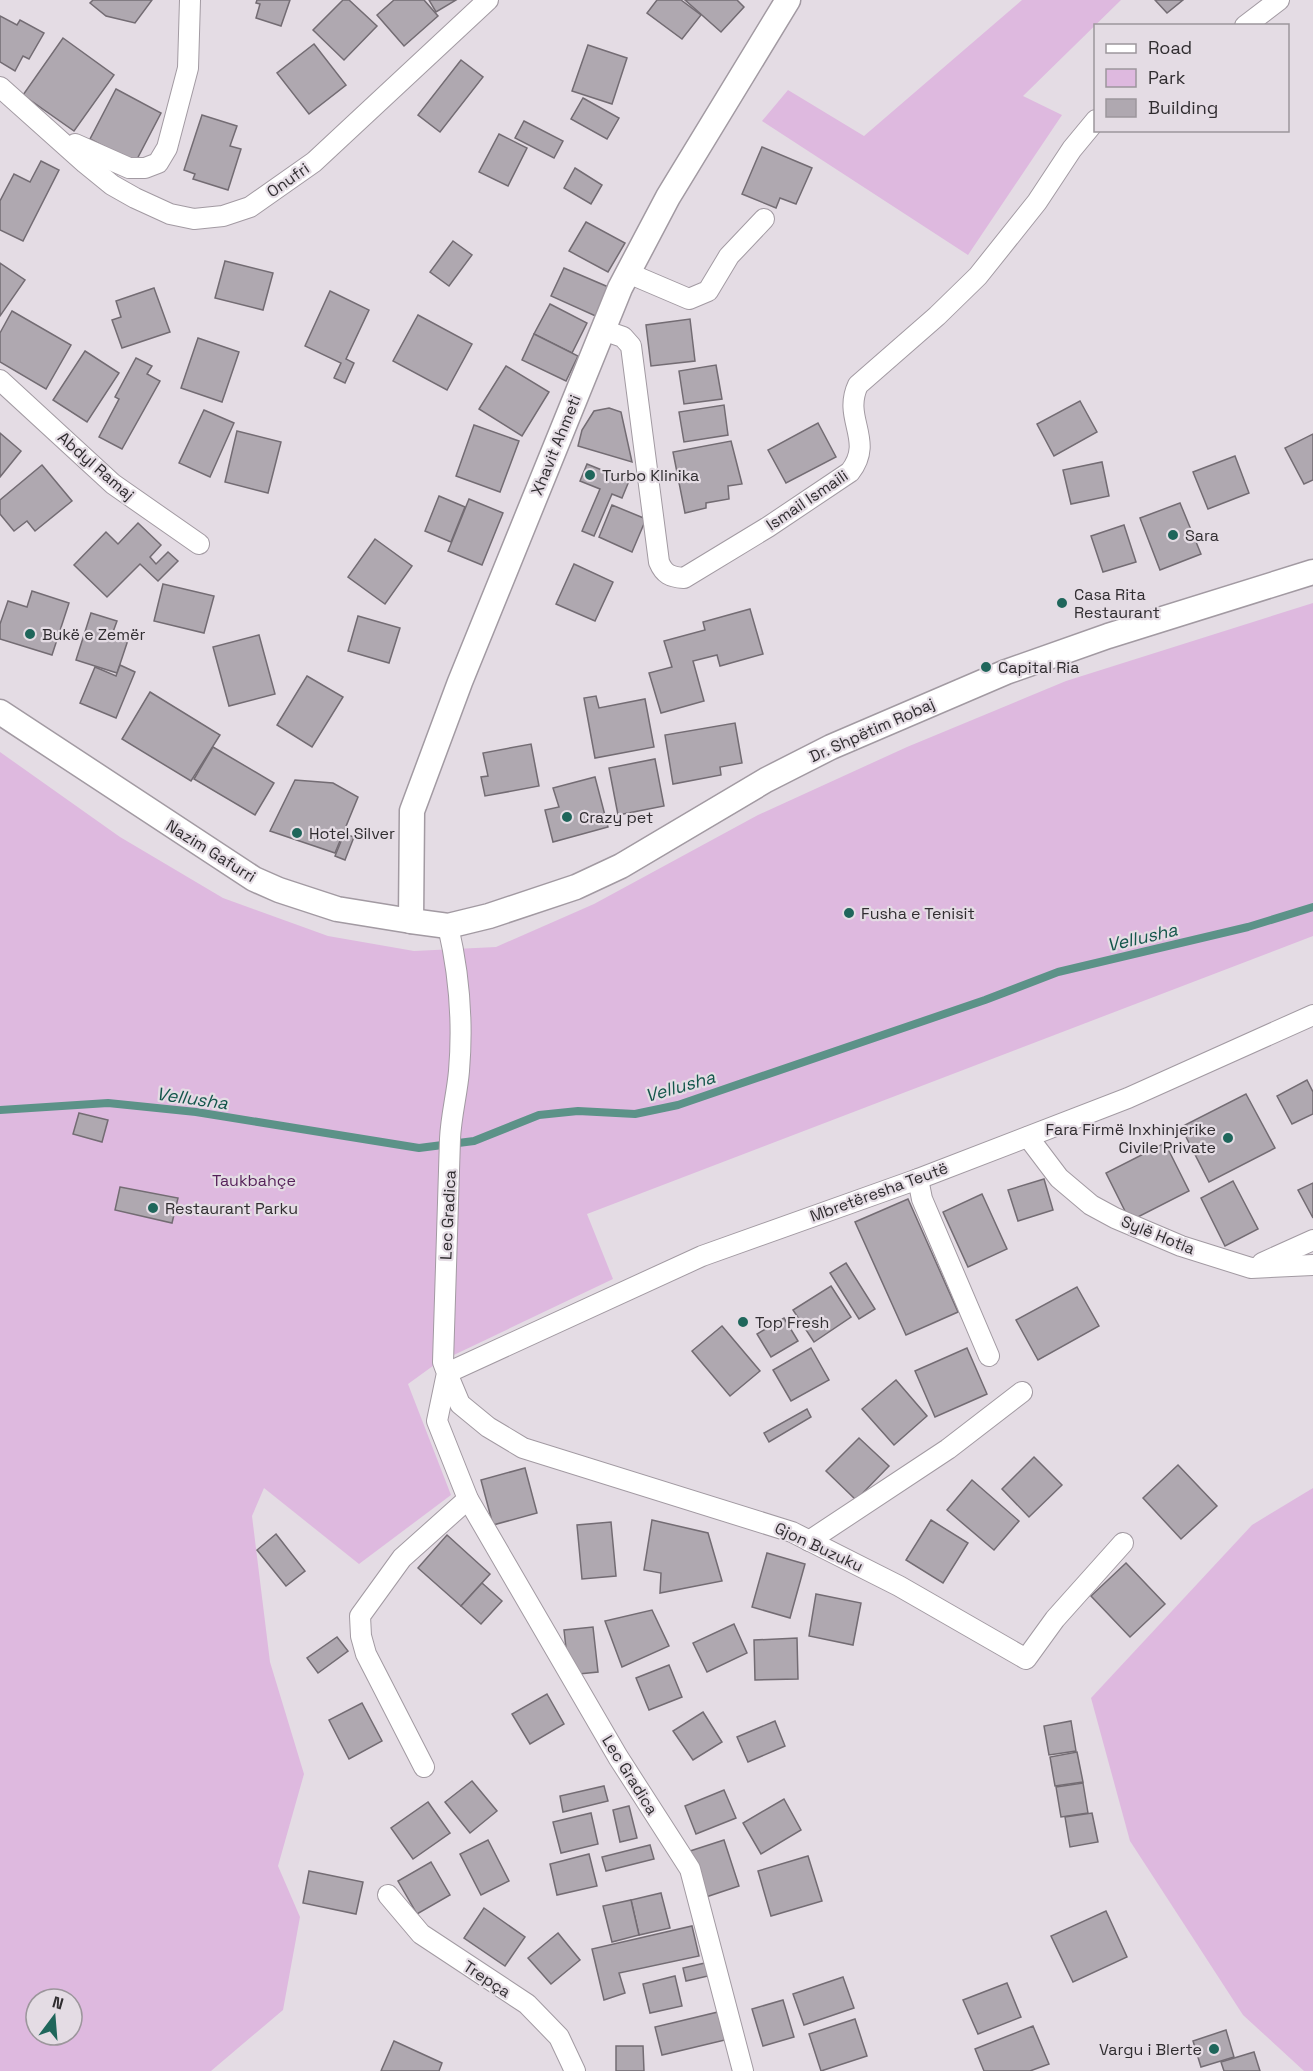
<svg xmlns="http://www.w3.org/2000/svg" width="1313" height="2071" viewBox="0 0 1313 2071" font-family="'Space Grotesk',sans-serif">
	<rect width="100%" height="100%" fill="#e4dce4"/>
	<g fill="#deb9df" fill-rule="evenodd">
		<path d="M1022,0h99l-98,96 39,19 -94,140 -206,-134 26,-31 76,46z"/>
		<path d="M1313,603v333l-726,278 26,65 -176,84 -29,21 43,111 -92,69 -95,-76 -12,28 18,146 34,112 -26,92 22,51 -17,93 -72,61h-211v-1319l120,85 103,61 105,38 86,15 82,-4 98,-43 164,-89 149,-68 159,-66zM36,1999h36v36h-36z"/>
		<path d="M1313,1488v583h-9l-61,-56 -113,-174 -39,-143 161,-173z"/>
	</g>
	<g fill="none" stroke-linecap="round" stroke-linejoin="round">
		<path stroke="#5c9288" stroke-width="8" d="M0,1110l108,-7 88,9 223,36 55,-7 65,-26 39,-4 57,3 43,-9 307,-105 73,-28 190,-45 65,-20"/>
	</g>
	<g fill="#afa8b0" stroke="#736c73" stroke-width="1.5">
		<path d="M93,0h59l-17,23 -29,-7 -16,-13z"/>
		<path d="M257,0h33l-9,26 -25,-8 4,-14 -4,-1z"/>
		<path d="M343,0h6l28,26 -33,34 -31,-30z"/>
		<path d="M394,0h30l14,16 -34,30 -27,-31z"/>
		<path d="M429,0h27l-20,12z"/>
		<path d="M657,0h24l20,15 -19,24 -35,-26z"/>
		<path d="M685,0h52l7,7 -23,25z"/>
		<path d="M1155,0h28l-16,13z"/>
		<path d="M0,16l17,9 3,-5 24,13 -15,26 -6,-3 -8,15 -15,-9z"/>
		<path d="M63,38l51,37 -40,56 -51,-36z"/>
		<path d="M314,44l32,41 -37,29 -32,-41z"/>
		<path d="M588,45l39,13 -15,46 -40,-13z"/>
		<path d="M461,60l22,17 -43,55 -22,-17z"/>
		<path d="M116,89l45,24 -26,50 -45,-24z"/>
		<path d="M583,98l36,20 -12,21 -36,-20z"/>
		<path d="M202,115l35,11 -7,20 11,3 -13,41 -35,-11 2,-5 -11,-4z"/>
		<path d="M524,121l39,20 -9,17 -39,-20z"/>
		<path d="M499,134l28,14 -19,38 -29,-14z"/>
		<path d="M762,147l50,21 -16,36 -16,-6 -4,10 -34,-14z"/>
		<path d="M41,161l18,9 -36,71 -23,-11v-29l14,-27 16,8z"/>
		<path d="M575,168l27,17 -11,19 -27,-16z"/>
		<path d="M586,222l39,21 -17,29 -39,-21z"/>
		<path d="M453,241l19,14 -23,31 -19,-14z"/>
		<path d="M225,261l48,12 -10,37 -48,-12z"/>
		<path d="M0,263l25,17 -25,36z"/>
		<path d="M564,268l49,21 -13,29 -49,-22z"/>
		<path d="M154,288l16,44 -48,16 -10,-28 9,-3 -5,-16z"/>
		<path d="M330,291l39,19 -23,49 8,4 -9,20 -11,-5 7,-15 -36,-17z"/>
		<path d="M550,304l37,19 -15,30 -38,-19z"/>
		<path d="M12,311l59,34 -25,44 -46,-27v-29z"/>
		<path d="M418,315l54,29 -25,46 -54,-29z"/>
		<path d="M690,319l5,42 -44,5 -5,-41z"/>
		<path d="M534,334l44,22 -12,25 -44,-21z"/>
		<path d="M198,338l41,14 -17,50 -41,-14z"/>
		<path d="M85,351l34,22 -32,49 -34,-22z"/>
		<path d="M136,358l16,8 -5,8 13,7 -38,68 -23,-12 20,-38 -4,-2z"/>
		<path d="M716,365l6,34 -38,5 -5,-33z"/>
		<path d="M506,366l43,26 -27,44 -43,-27z"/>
		<path d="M1080,401l17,31 -43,24 -17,-32z"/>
		<path d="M724,405l4,30 -44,7 -5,-30z"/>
		<path d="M609,408l12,4 11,50 -54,-16 4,-16 12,-19z"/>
		<path d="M204,410l30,13 -24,54 -31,-14z"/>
		<path d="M818,423l18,34 -50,26 -18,-33z"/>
		<path d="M474,425l45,16 -19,51 -44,-16z"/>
		<path d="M237,431l44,11 -13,51 -43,-11z"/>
		<path d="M0,433l21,18 -21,26z"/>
		<path d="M1313,434v46l-9,4 -19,-36z"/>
		<path d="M731,441l11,43 -14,2 1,13 -23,4v5l-21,5 -12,-61z"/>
		<path d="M1235,456l14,37 -41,16 -15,-37z"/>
		<path d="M1102,462l7,34 -38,8 -8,-34z"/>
		<path d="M587,464l42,17 -7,17 -10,-4 -18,42 -12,-5 18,-42 -20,-8z"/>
		<path d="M42,465l30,36 -37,30 -8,-10 -13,10 -14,-17v-14z"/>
		<path d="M439,496l26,11 -14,35 -26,-11z"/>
		<path d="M469,499l34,14 -21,52 -34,-14z"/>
		<path d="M1180,503l21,51 -41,16 -20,-52z"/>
		<path d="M612,505l34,14 -14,33 -33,-15z"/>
		<path d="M138,523l23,22 -11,12 6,7 12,-12 10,9 -20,20 -18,-17 -33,33 -33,-32 32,-33 12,12z"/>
		<path d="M1124,525l12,37 -33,10 -12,-36z"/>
		<path d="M375,539l37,27 -27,38 -37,-27z"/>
		<path d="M574,564l39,18 -18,39 -39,-17z"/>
		<path d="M163,584l51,12 -10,37 -50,-12z"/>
		<path d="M32,591l37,12 -17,52 -52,-16v-15l8,-23 19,6z"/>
		<path d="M750,609l13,45 -43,12 -3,-11 -24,6 11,40 -43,12 -12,-40 23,-6 -8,-26 41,-11 -2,-8z"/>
		<path d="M91,613l26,8 -4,11 16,5 -12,36 -41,-13z"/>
		<path d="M358,616l42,12 -11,35 -41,-12z"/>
		<path d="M259,635l16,59 -46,12 -16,-59z"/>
		<path d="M120,665l15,7 -19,46 -36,-15 15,-36 21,9z"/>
		<path d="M307,676l36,21 -31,50 -35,-22z"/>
		<path d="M150,692l70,43 -29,46 -69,-42z"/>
		<path d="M596,696l3,12 46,-9 9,48 -59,11 -11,-60z"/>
		<path d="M735,723l7,40 -22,4 1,8 -48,9 -8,-49z"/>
		<path d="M531,744l8,42 -54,10 -4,-19 7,-1 -5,-23z"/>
		<path d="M213,747l61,36 -19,32 -61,-36z"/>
		<path d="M655,759l9,47 -46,9 -9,-47z"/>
		<path d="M595,777l13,50 -55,15 -8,-32 14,-3 -6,-19z"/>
		<path d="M295,780l38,3 25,14 -23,56 -65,-22z"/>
		<path d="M344,834l10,3 -9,23 -10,-4z"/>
		<path d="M1307,1080l6,12v22l-21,10 -15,-28z"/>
		<path d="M1246,1094l29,54 -66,34 -28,-55z"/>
		<path d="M79,1113l29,7 -6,22 -29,-8z"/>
		<path d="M1165,1143l24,48 -59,30 -24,-48z"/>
		<path d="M1044,1179l9,31 -35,11 -10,-31z"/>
		<path d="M1233,1181l25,48 -33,17 -24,-48z"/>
		<path d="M1313,1183v35l-15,-28z"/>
		<path d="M120,1187l58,11 -6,25 -57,-13z"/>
		<path d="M982,1194l25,55 -39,18 -25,-55z"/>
		<path d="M908,1199l50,113 -52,23 -51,-113z"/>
		<path d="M846,1263l29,46 -16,10 -29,-46z"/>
		<path d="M831,1286l20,31 -37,25 -21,-32z"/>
		<path d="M1077,1287l22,39 -61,34 -22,-40z"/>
		<path d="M784,1318l14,23 -27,16 -14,-23z"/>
		<path d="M722,1326l38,45 -30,25 -38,-45z"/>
		<path d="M811,1348l18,32 -38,21 -18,-31z"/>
		<path d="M967,1348l20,46 -52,23 -20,-46z"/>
		<path d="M896,1380l31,36 -33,29 -32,-36z"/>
		<path d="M807,1409l4,8 -42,25 -5,-9z"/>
		<path d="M859,1438l30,28 -33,34 -30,-29z"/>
		<path d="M1034,1457l28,28 -33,32 -27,-28z"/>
		<path d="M1178,1465l39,41 -36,33 -38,-41z"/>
		<path d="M525,1468l12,45 -44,12 -12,-45z"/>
		<path d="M972,1480l47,41 -25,29 -47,-40z"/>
		<path d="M652,1520l56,13 14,48 -62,12 1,-20 -17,-3z"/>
		<path d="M931,1520l37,23 -25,40 -37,-23z"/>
		<path d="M611,1522l5,54 -34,3 -5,-54z"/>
		<path d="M276,1534l29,37 -19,15 -29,-36z"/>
		<path d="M447,1535l43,39 -29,32 -43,-38z"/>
		<path d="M767,1553l38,11 -15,54 -38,-11z"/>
		<path d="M1126,1563l39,41 -35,33 -39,-41z"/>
		<path d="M482,1583l20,18 -21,23 -20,-18z"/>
		<path d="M816,1594l45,9 -8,42 -44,-9z"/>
		<path d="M652,1610l17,36 -47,21 -17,-46z"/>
		<path d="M734,1624l13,29 -40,19 -14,-29z"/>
		<path d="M593,1627l5,45 -29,3 -5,-45z"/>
		<path d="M337,1637l11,14 -30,22 -11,-15z"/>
		<path d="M797,1638l1,41 -43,1 -1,-40z"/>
		<path d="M669,1665l13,32 -33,13 -13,-32z"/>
		<path d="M547,1694l17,30 -34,20 -18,-30z"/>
		<path d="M362,1703l20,38 -33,18 -20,-39z"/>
		<path d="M703,1712l19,30 -29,18 -20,-29z"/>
		<path d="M775,1721l10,25 -37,16 -11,-25z"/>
		<path d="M1071,1721l5,30 -27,4 -5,-29z"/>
		<path d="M1077,1752l6,30 -28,4 -5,-29z"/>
		<path d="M472,1781l25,30 -27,22 -25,-31z"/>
		<path d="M1083,1783l5,30 -27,4 -5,-30z"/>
		<path d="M604,1786l4,15 -45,11 -3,-16z"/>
		<path d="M724,1790l12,28 -40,16 -11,-28z"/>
		<path d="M784,1799l17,31 -40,24 -18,-31z"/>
		<path d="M428,1802l22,31 -37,26 -22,-31z"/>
		<path d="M629,1806l8,32 -17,4 -7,-32z"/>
		<path d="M591,1813l7,31 -37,9 -8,-31z"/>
		<path d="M1092,1813l6,29 -28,5 -5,-30z"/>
		<path d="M488,1840l21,41 -28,14 -21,-41z"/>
		<path d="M724,1840l15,46 -33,11 -16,-46z"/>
		<path d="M650,1845l4,14 -48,12 -4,-14z"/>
		<path d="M589,1854l8,32 -40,9 -7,-31z"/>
		<path d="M808,1856l14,45 -51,15 -13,-45z"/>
		<path d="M431,1862l19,33 -33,19 -19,-33z"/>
		<path d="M309,1871l54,11 -7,32 -53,-11z"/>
		<path d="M661,1893l9,35 -31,7 -8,-35z"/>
		<path d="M631,1900l8,35 -27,7 -9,-36z"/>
		<path d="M484,1908l41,29 -20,29 -41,-28z"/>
		<path d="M1106,1911l21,46 -54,25 -22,-46z"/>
		<path d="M692,1926l7,30 -80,17 6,20 -21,7 -12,-51z"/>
		<path d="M558,1933l22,27 -29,24 -23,-26z"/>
		<path d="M705,1963l3,13 -22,5 -3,-13z"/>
		<path d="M675,1976l7,30 -32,7 -7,-29z"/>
		<path d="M843,1977l11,31 -50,17 -11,-31z"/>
		<path d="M1007,1983l14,34 -43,17 -15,-34z"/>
		<path d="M783,2000l11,37 -31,9 -11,-37z"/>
		<path d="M718,2012l7,28 -63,15 -7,-28z"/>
		<path d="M855,2019l12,37 -46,15 -12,-37z"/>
		<path d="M1033,2026l16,38 -19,7h-46l-9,-22z"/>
		<path d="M1226,2030l8,27 -33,10 -8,-26z"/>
		<path d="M394,2041l48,22 -3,8h-58z"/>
		<path d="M616,2046h27l1,25h-28z"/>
		<path d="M1254,2052l6,19h-36l-3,-9z"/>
	</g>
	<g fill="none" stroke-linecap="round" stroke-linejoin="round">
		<g stroke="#a29aa2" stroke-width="22">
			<g id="minor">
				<path d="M1245,26l34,-26"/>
				<path d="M0,87l85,76 27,22 23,13 35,16 24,5 29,-3 27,-9 64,-45 174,-162"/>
				<path d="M75,144l54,24h16l13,-5 9,-15 21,-80 2,-68"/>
				<path d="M628,273l61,26 19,-8 21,-35 35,-37"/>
				<path d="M603,330l20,7 8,9 28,216c5,12 11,15 25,16l84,-51 82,-55c25,-32 -8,-53 8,-87l79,-69 41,-40 59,-74 35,-53 24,-29"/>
				<path d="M0,380l113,104 86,60"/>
				<path d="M448,926c11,47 15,98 11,145 -2,23 -8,45 -9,68 -3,74 -4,149 -7,223l4,11 -10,48 31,78 150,258 72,112 53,202"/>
				<path d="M1028,1137l31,41 32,27 24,13 66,28 70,22 62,-3"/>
				<path d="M918,1179l4,20 67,157"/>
				<path d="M1262,1263l51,-23"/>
				<path d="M809,1541l139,-92 74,-57"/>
				<path d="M1123,1543l-68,76 -29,40 -127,-73 -107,-54 -269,-84 -35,-21 -28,-23 -13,-31 255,-117 216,-77 210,-81 185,-83"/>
				<path d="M424,1767l-58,-113 -5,-18 -1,-20 42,-58 66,-59"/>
				<path d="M388,1895l33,39 106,70 32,33 16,34"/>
			</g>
		</g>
		<g stroke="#a29aa2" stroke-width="27">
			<g id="tertiary">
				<path d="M0,712l254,167 25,11 58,19 74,12 37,5 41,-10 87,-29 45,-21 145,-86 65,-33 175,-75 102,-36 205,-64"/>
				<path d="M411,921l1,-110 48,-129 160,-394 48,-91 120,-197"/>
			</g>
		</g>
		<use href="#minor" stroke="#fff" stroke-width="20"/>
		<use href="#tertiary" stroke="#fff" stroke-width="24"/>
	</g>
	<g fill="#1f665b" stroke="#e4dce4" stroke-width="2">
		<circle cx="590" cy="475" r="6"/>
		<circle cx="1173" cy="535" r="6"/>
		<circle cx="1062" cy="603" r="6"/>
		<circle cx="30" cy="634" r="6"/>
		<circle cx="986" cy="667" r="6"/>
		<circle cx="567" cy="817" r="6"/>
		<circle cx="297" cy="833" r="6"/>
		<circle cx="849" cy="913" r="6"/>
		<circle cx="1228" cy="1138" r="6"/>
		<circle cx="153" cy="1208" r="6"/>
		<circle cx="743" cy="1322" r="6"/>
		<circle cx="1214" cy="2049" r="6"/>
	</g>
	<g text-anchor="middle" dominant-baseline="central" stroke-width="4.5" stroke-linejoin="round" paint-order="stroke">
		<g font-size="16" fill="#302d30" stroke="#e4dce4">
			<text transform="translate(288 180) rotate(-35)">Onufri</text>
			<text transform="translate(556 445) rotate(-68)">Xhavit Ahmeti</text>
			<text transform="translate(96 466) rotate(41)">Abdyl Ramaj</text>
			<text transform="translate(807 500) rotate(-34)">Ismail Ismaili</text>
			<text transform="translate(872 730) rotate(-24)">Dr. Shpëtim Robaj</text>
			<text transform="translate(211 851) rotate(32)">Nazim Gafurri</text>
			<text transform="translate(879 1192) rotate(-20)">Mbretëresha Teutë</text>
			<text transform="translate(448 1215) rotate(-87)">Lec Gradica</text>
			<text transform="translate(1158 1235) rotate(22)">Sylë Hotla</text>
			<text transform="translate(819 1547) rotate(25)">Gjon Buzuku</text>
			<text transform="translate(630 1775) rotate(58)">Lec Gradica</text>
			<text transform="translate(487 1979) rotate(33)">Trepça</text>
		</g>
		<g font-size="16" fill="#302d30" stroke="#e4dce4" text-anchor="start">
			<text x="602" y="475">Turbo Klinika</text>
			<text x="1185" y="535">Sara</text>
			<text x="1074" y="594">Casa Rita<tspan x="1074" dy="18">Restaurant</tspan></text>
			<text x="42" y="634">Bukë e Zemër</text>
			<text x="998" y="667">Capital Ria</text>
			<text x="579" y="817">Crazy pet</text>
			<text x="309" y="833">Hotel Silver</text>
			<text x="861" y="913">Fusha e Tenisit</text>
			<text x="1216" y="1129" text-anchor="end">Fara Firmë Inxhinjerike<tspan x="1216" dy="18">Civile Private</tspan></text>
			<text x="165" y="1208">Restaurant Parku</text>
			<text x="755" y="1322">Top Fresh</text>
			<text x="1202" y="2049" text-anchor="end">Vargu i Blerte</text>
		</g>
		<g font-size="16" fill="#541f58" stroke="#e4dce4">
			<text x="254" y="1180">Taukbahçe</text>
		</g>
		<g font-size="18" font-style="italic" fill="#13564b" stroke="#e4dce4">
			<text transform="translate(1142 937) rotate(-13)">Vellusha</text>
			<text transform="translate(680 1086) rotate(-16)">Vellusha</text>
			<text transform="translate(192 1098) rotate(8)">Vellusha</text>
		</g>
	</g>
	<rect x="1094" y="24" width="195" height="108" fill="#e4dce4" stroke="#9c969c" stroke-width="1.5"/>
	<rect x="1106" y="44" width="30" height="9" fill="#ffffff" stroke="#9c969c" stroke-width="1.5"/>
	<text x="1148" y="54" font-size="18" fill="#302d30">Road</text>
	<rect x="1106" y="69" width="30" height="18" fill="#deb9df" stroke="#9c969c" stroke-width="1.5"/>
	<text x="1148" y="84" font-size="18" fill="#302d30">Park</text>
	<rect x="1106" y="99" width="30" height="18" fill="#afa8b0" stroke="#9c969c" stroke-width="1.5"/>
	<text x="1148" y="114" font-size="18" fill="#302d30">Building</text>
	<g transform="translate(54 2017) rotate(16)"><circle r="28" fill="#e4dce4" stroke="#9c969c" stroke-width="1.5"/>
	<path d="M0-4.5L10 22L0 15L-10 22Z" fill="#1f665b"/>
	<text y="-9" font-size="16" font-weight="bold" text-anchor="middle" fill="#302d30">N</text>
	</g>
</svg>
